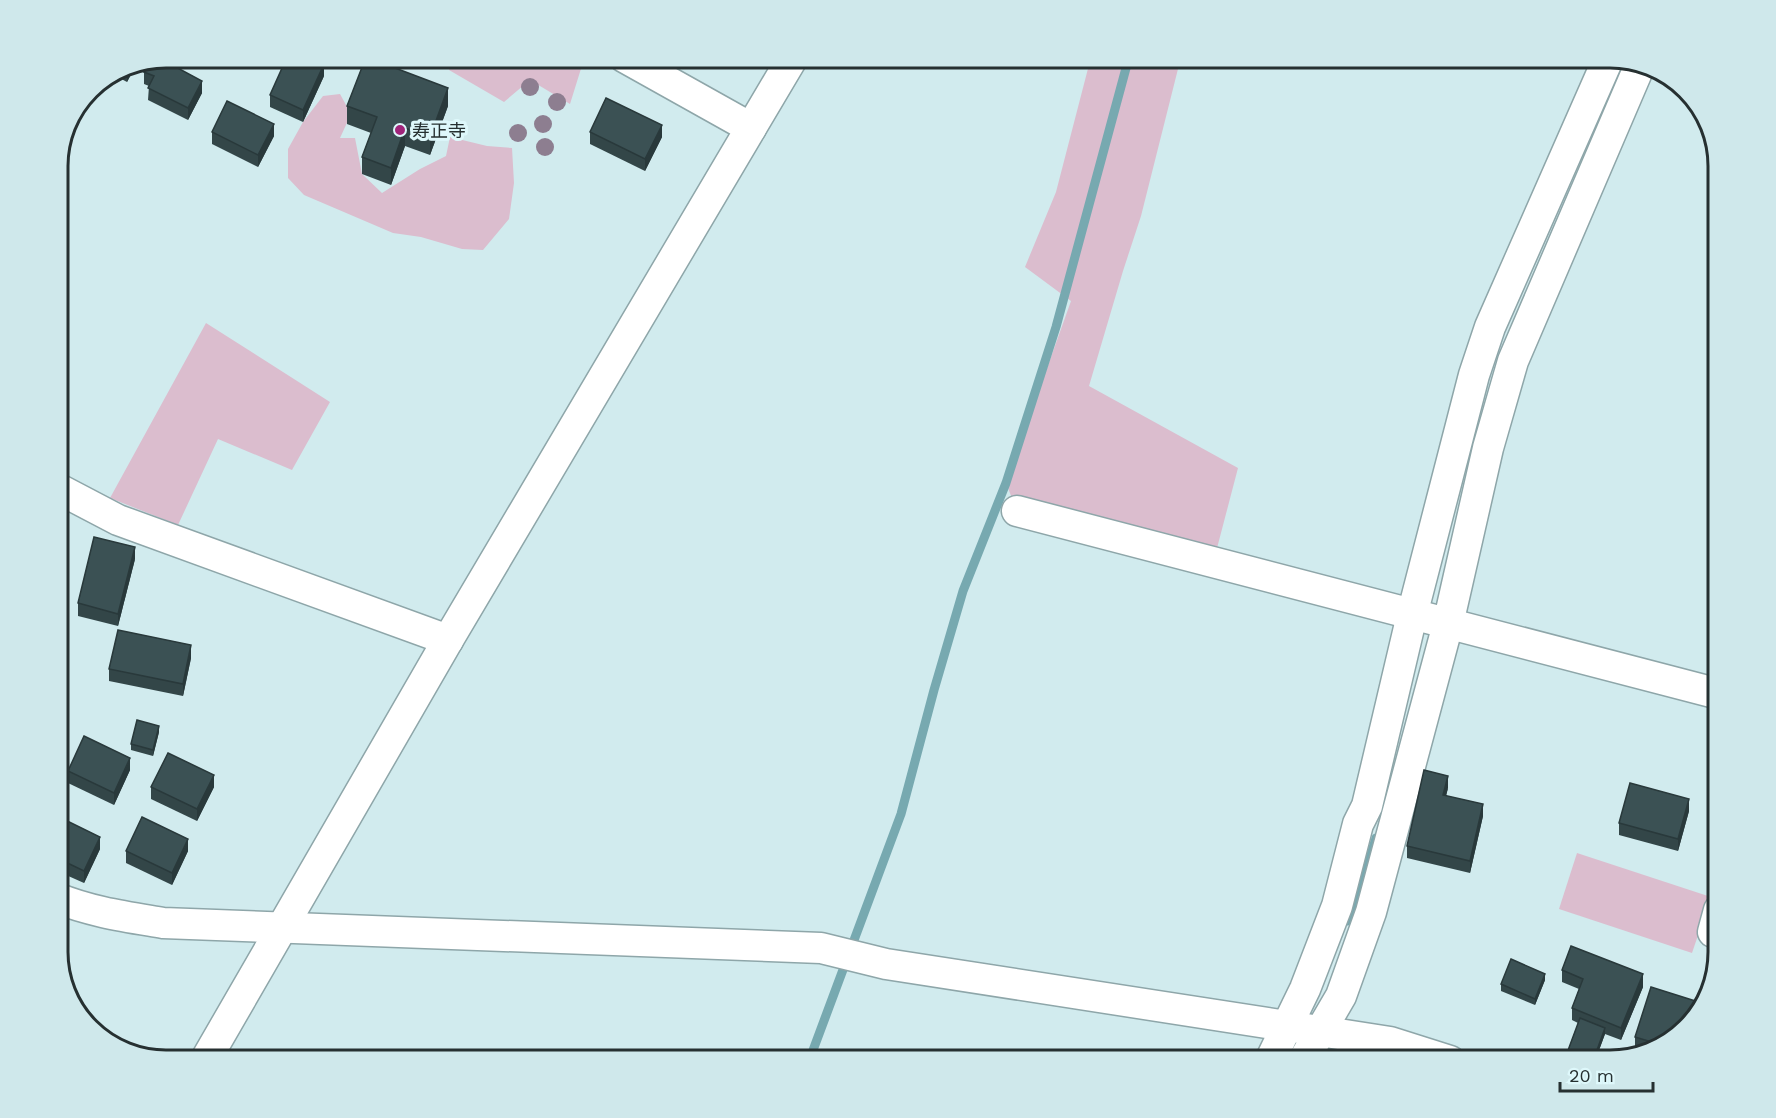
<svg xmlns="http://www.w3.org/2000/svg" width="1776" height="1118" viewBox="0 0 1776 1118" font-family="'Work Sans','Noto Sans JP',sans-serif">
	<rect width="100%" height="100%" fill="#d1ebee"/>
	<g fill="#dbbdce">
		<path d="M453,57h128l3,2 -14,45 -40,-24 -26,22 -55,-32z"/>
		<path d="M1091,57h90l-40,159 -18,55 -34,115 149,82 -22,84 -199,-41 -11,-28 65,-182 -46,-34 31,-75z"/>
		<path d="M340,94l11,20 -11,24h15l7,36 20,19 38,-24 26,-13 4,-19 37,9 25,2 2,35 -5,36 -26,31 -21,-1 -41,-12 -28,-4 -89,-38 -16,-17v-29l15,-27 20,-26z"/>
		<path d="M206,323l124,79 -38,68 -74,-31 -40,86 -68,-27z"/>
		<path d="M1577,853l134,44 -19,56 -133,-44z"/>
	</g>
	<g fill="none" stroke-linecap="round" stroke-linejoin="round">
		<g stroke="#77a9b0" stroke-width="9">
			<path d="M1347,921l15,-37 14,-46"/>
			<path d="M809,1061l92,-247 33,-124 29,-99 43,-108 50,-156 73,-270"/>
		</g>
		<g stroke="#8ea6a9" stroke-width="33">
			<g id="minor">
				<path d="M624,57l127,71"/>
				<path d="M57,488l61,32 330,120"/>
				<path d="M1017,511l702,183"/>
				<path d="M57,898c34,14 71,19 106,25l658,25 65,16 504,78 60,19"/>
				<path d="M1719,910l-6,22 6,2"/>
				<path d="M205,1061l243,-421 345,-583"/>
				<path d="M1270,1061l35,-72 32,-83 21,-82 9,-18 45,-191 62,-240 16,-48 119,-270"/>
				<path d="M1303,1061l38,-65 30,-84 77,-288 40,-176 25,-87 127,-296"/>
			</g>
		</g>
		<use href="#minor" stroke="#fff" stroke-width="30"/>
	</g>
	<g fill="#8d7e90">
		<circle cx="530" cy="87" r="9"/>
		<circle cx="557" cy="102" r="9"/>
		<circle cx="543" cy="124" r="9"/>
		<circle cx="518" cy="133" r="9"/>
		<circle cx="545" cy="147" r="9"/>
	</g>
	<g fill="#334648">
		<path d="M137,63l-10,19 -15,-8 12,-9z"/>
		<path d="M144,72l58,21 -14,27 -40,-20 1,-14 -5,-2z"/>
		<path d="M324,76l-21,46 -33,-15v-12z"/>
		<path d="M347,106h101l-18,49 -25,-9 -14,39 -29,-11v-17l9,-24 -24,-9z"/>
		<path d="M212,132l62,4 -16,31 -46,-23z"/>
		<path d="M590,132l72,5 -17,34 -55,-27z"/>
		<path d="M135,559l-17,67 -40,-10v-13z"/>
		<path d="M191,658l-8,38 -74,-15v-12z"/>
		<path d="M159,732l-6,24 -22,-6v-6z"/>
		<path d="M130,770l-16,35 -46,-22v-12z"/>
		<path d="M151,787h63l-17,34 -46,-22z"/>
		<path d="M1448,788l-2,8 37,20 -13,57 -63,-15v-12z"/>
		<path d="M1689,811l-11,40 -59,-16v-12z"/>
		<path d="M57,816l43,33 -16,34 -27,-12z"/>
		<path d="M126,851h62l-16,34 -46,-22z"/>
		<path d="M1562,970l81,17 -22,53 -16,-6 -10,27h-23l-5,-2v-6l11,-30 -6,-3v-12l7,-19 -17,-7z"/>
		<path d="M1545,980l-10,25 -34,-14v-7z"/>
		<path d="M1635,1037l30,9 -30,8z"/>
	</g>
	<g fill="#29393b">
		<path d="M137,63l-10,19v-12l3,-6z"/>
		<path d="M324,64v12l-21,46v-12z"/>
		<path d="M202,81v12l-14,27v-12z"/>
		<path d="M448,88v18l-18,49v-18z"/>
		<path d="M274,124v12l-16,31v-12z"/>
		<path d="M662,125v12l-17,34v-12z"/>
		<path d="M405,128v18l-14,39v-17z"/>
		<path d="M135,547v12l-17,67v-12z"/>
		<path d="M64,629v12l-7,12v-12z"/>
		<path d="M191,645v13l-8,38v-12z"/>
		<path d="M159,726v6l-6,24v-6z"/>
		<path d="M61,746v12l-4,7v-12z"/>
		<path d="M130,758v12l-16,35v-12z"/>
		<path d="M214,775v12l-17,34v-12z"/>
		<path d="M1448,776v12l-5,19v-12z"/>
		<path d="M1689,799v12l-11,40v-12z"/>
		<path d="M1483,804v12l-13,57v-12z"/>
		<path d="M100,837v12l-16,34v-12z"/>
		<path d="M188,839v12l-16,34v-12z"/>
		<path d="M1545,974v6l-10,25v-6z"/>
		<path d="M1643,974v13l-22,53v-12z"/>
		<path d="M1605,1028v6l-10,27h-2z"/>
	</g>
	<g fill="#3b5154" stroke="#29393b" stroke-width="1.5">
		<path d="M287,57h22l15,7 -21,46 -33,-15z"/>
		<path d="M366,57l82,31 -18,49 -25,-9 -14,40 -29,-11 15,-40 -30,-11z"/>
		<path d="M159,58l43,23 -14,27 -40,-20 6,-12 -10,-4 6,-12z"/>
		<path d="M130,64l-3,6 -5,-3 2,-2z"/>
		<path d="M606,98l56,27 -17,34 -55,-27z"/>
		<path d="M227,101l47,23 -16,31 -46,-23z"/>
		<path d="M94,537l41,10 -17,67 -40,-11z"/>
		<path d="M57,625l7,4 -7,12z"/>
		<path d="M118,630l73,15 -8,39 -74,-15z"/>
		<path d="M137,720l22,6 -6,24 -22,-6z"/>
		<path d="M84,736l46,22 -16,35 -46,-22z"/>
		<path d="M57,744l4,2 -4,7z"/>
		<path d="M168,753l46,22 -17,34 -46,-22z"/>
		<path d="M1424,770l24,6 -5,19 40,9 -13,57 -63,-15z"/>
		<path d="M1630,783l59,16 -11,40 -59,-16z"/>
		<path d="M57,816l43,21 -16,34 -27,-13z"/>
		<path d="M142,817l46,22 -16,34 -46,-22z"/>
		<path d="M1571,946l72,28 -22,54 -49,-20 11,-29 -21,-9z"/>
		<path d="M1511,959l34,15 -10,25 -34,-15z"/>
		<path d="M1651,987l54,17 -1,3 -39,39 -12,4 2,-7 -20,-6z"/>
		<path d="M1580,1018l25,10 -12,33h-5l-21,-8z"/>
	</g>
	<circle fill="#a0247a" stroke="#def8fb" stroke-width="2" cx="400" cy="130" r="6"/>
	<g text-anchor="middle" dominant-baseline="central" stroke-width="6" stroke-linejoin="round" paint-order="stroke">
		<g font-size="18" fill="#263031" stroke="#def8fb" text-anchor="start">
			<text x="412" y="130">寿正寺</text>
		</g>
	</g>
	<path d="M0 0H1776V1118H0ZM166 68H1610A98 98 0 0 1 1708 166V952A98 98 0 0 1 1610 1050H166A98 98 0 0 1 68 952V166A98 98 0 0 1 166 68Z" fill="#cfe8eb" fill-rule="evenodd"/>
	<path fill="none" stroke="#263031" stroke-width="3" d="M166 68H1610A98 98 0 0 1 1708 166V952A98 98 0 0 1 1610 1050H166A98 98 0 0 1 68 952V166A98 98 0 0 1 166 68Z"/>
	<path d="M1560 1082v9h93v-9" fill="none" stroke="#263031" stroke-width="3"/>
	<text x="1569" y="1082" font-size="18" fill="#263031" stroke="#def8fb" stroke-width="4.5" paint-order="stroke">20 m</text>
</svg>
